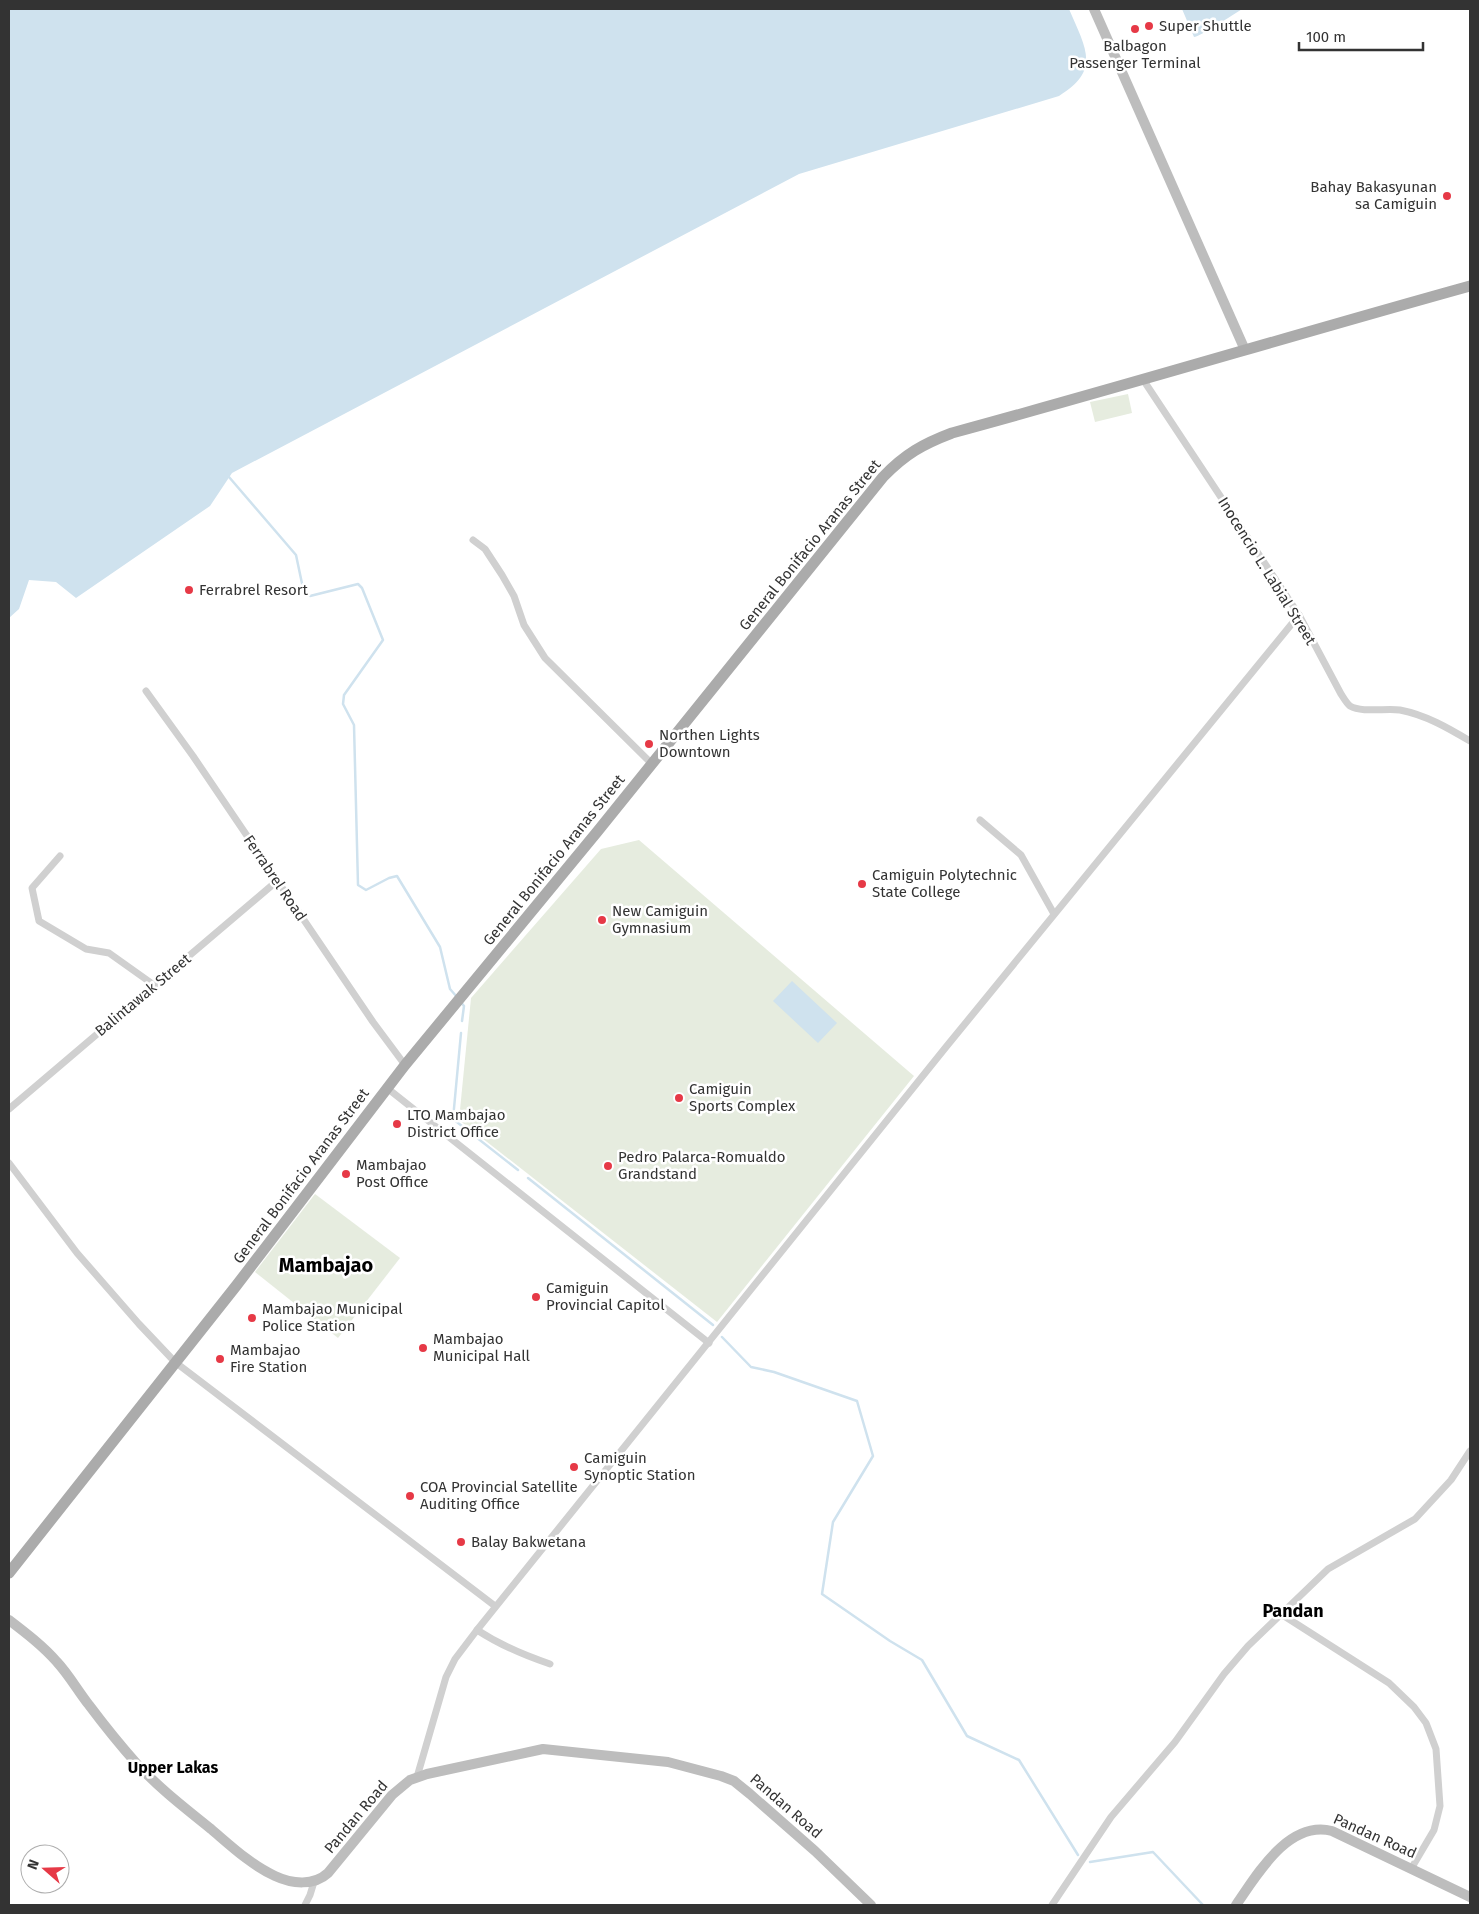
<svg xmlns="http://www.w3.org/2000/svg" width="1479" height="1914" viewBox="0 0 1479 1914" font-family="'Fira Sans',sans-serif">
	<rect width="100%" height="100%" fill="#fff"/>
	<g fill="#e6ecdf">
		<path d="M1128,394l4,19 -37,9 -5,-20z"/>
		<path d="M639,840l275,236 -197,246 -258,-202 12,-122 130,-149z"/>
		<path d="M315,1194l85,64 -62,80 -83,-66z"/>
	</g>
	<g fill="#cfe2ee">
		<path d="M9,9h1060c16,38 33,61 -10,87l-260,78 -567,299 -22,33 -134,92 -20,-16 -27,-2 -10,29 -10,9z"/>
		<path d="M1182,9h60c-8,5 -42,28 -48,28z"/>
		<path d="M792,981l45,42 -19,20 -45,-42z"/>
	</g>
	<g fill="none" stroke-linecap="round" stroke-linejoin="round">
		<g stroke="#cfe2ee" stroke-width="2.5">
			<path d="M229,477l67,78 8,38 6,3 48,-12 4,4 21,52 -39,55 -1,9 11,21 4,160 8,5 23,-12 8,-2 43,71 10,42 7,8"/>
			<path d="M460,1001l4,5 -2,15"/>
			<path d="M461,1033l-8,86 65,51"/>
			<path d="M528,1178l185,147"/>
			<path d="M722,1337l29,30 23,5 83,29 16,55 -40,66 -11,72 68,47 32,19 45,76 52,24 59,95"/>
			<path d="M1090,1862l63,-10 50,53"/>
		</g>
		<g stroke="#d0d0d0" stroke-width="7">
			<path d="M1144,381l155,234 42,79c2,3 6,10 9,12 12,7 36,2 50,4 26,5 48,18 70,31"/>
			<path d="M473,540l12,9 17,26 12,21 10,29 21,33 107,106"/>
			<path d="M146,691l47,65 180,266 32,43"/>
			<path d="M980,820l41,35 33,59"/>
			<path d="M60,856l-28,32 7,33 47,28 23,4 45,32"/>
			<path d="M387,1088l322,255"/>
			<path d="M9,1109l268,-228"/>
			<path d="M9,1163l68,90 62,71 36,38 320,244"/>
			<path d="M1281,1614l108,69 25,24 12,16 10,26 4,57 -6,24 -23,39"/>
			<path d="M477,1630c23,15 46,25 73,34"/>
			<path d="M417,1777l29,-100 9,-18 22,-29 469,-583 353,-432"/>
			<path d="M305,1905l5,-10 4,-13"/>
			<path d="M1052,1905l59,-88 64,-75 49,-68 24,-28 80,-77 87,-50 36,-39 19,-29"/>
		</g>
		<g stroke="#bdbdbd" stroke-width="10">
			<path d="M1094,9l151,341"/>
			<path d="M9,1620c17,13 34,26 48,42 12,13 21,29 32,43 15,20 31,40 48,59 22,24 48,44 74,65 20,17 40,36 64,47 17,8 39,10 53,-3l64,-78 18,-15 17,-6 116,-25 125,13 53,14 13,5 16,13 65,57 56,54"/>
			<path d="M1236,1905c21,-30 52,-85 96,-74l138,66"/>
		</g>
		<path stroke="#ababab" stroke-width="11" d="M9,1573l227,-287 169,-221 192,-233 286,-355c22,-23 40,-33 69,-44 173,-47 345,-99 518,-147"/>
	</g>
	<g fill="#e63946" stroke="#fff" stroke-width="2">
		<circle cx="1149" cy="26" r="5"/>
		<circle cx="1135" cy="29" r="5"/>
		<circle cx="1447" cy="196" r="5"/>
		<circle cx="189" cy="590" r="5"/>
		<circle cx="649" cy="744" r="5"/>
		<circle cx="862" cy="884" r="5"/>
		<circle cx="602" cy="920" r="5"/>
		<circle cx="679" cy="1098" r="5"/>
		<circle cx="397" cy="1124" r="5"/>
		<circle cx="608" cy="1166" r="5"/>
		<circle cx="346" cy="1174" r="5"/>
		<circle cx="536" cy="1297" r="5"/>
		<circle cx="252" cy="1318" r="5"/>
		<circle cx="423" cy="1348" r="5"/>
		<circle cx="220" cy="1359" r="5"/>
		<circle cx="574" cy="1467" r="5"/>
		<circle cx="410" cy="1496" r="5"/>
		<circle cx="461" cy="1542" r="5"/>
	</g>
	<g text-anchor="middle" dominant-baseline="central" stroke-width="5" stroke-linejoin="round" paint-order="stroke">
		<g font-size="15" fill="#333" stroke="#fff" text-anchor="start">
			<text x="1159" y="26">Super Shuttle</text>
			<text x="1135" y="46" text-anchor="middle">Balbagon<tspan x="1135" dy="17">Passenger Terminal</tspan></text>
			<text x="1437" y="187" text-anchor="end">Bahay Bakasyunan<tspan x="1437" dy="17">sa Camiguin</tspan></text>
			<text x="199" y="590">Ferrabrel Resort</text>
			<text x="659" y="735">Northen Lights<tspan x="659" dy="17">Downtown</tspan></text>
			<text x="872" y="875">Camiguin Polytechnic<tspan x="872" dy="17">State College</tspan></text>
			<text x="612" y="911">New Camiguin<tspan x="612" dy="17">Gymnasium</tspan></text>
			<text x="689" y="1089">Camiguin<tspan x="689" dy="17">Sports Complex</tspan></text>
			<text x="407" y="1115">LTO Mambajao<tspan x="407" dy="17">District Office</tspan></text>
			<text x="618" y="1157">Pedro Palarca-Romualdo<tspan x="618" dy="17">Grandstand</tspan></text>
			<text x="356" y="1165">Mambajao<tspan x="356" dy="17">Post Office</tspan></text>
			<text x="546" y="1288">Camiguin<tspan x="546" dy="17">Provincial Capitol</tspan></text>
			<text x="262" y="1309">Mambajao Municipal<tspan x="262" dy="17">Police Station</tspan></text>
			<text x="433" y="1339">Mambajao<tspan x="433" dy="17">Municipal Hall</tspan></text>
			<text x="230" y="1350">Mambajao<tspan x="230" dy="17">Fire Station</tspan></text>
			<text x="584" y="1458">Camiguin<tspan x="584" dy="17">Synoptic Station</tspan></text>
			<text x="420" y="1487">COA Provincial Satellite<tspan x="420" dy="17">Auditing Office</tspan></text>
			<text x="471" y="1542">Balay Bakwetana</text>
		</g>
		<g font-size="15" fill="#333" stroke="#fff">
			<text transform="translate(810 545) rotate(-51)">General Bonifacio Aranas Street</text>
			<text transform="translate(1267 571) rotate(58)">Inocencio L. Labial Street</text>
			<text transform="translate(554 860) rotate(-51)">General Bonifacio Aranas Street</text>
			<text transform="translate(275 878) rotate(56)">Ferrabrel Road</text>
			<text transform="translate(143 995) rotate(-40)">Balintawak Street</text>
			<text transform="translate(301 1176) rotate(-53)">General Bonifacio Aranas Street</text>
			<text transform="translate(786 1806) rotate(41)">Pandan Road</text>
			<text transform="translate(356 1817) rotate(-50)">Pandan Road</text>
			<text transform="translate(1375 1836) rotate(24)">Pandan Road</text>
		</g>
		<g font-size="16" font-weight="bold" fill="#000" stroke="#fff">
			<text x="173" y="1767">Upper Lakas</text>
		</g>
		<g font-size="18" font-weight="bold" fill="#000" stroke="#fff">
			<text x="1293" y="1611">Pandan</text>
		</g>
		<g font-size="20" font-weight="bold" fill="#000" stroke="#fff">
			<text x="326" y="1265">Mambajao</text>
		</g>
	</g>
	<rect width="1479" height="1914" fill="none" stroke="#333333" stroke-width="20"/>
	<g transform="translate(45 1869) rotate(290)"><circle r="24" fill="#ffffff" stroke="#adadad"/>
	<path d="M0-4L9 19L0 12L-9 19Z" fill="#e63946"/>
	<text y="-8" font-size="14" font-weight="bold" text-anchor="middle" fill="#333333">N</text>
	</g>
	<path d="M1299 42v8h124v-8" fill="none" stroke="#333333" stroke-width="2.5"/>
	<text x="1306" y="42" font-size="15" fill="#333333" stroke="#ffffff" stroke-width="4" paint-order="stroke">100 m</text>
</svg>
